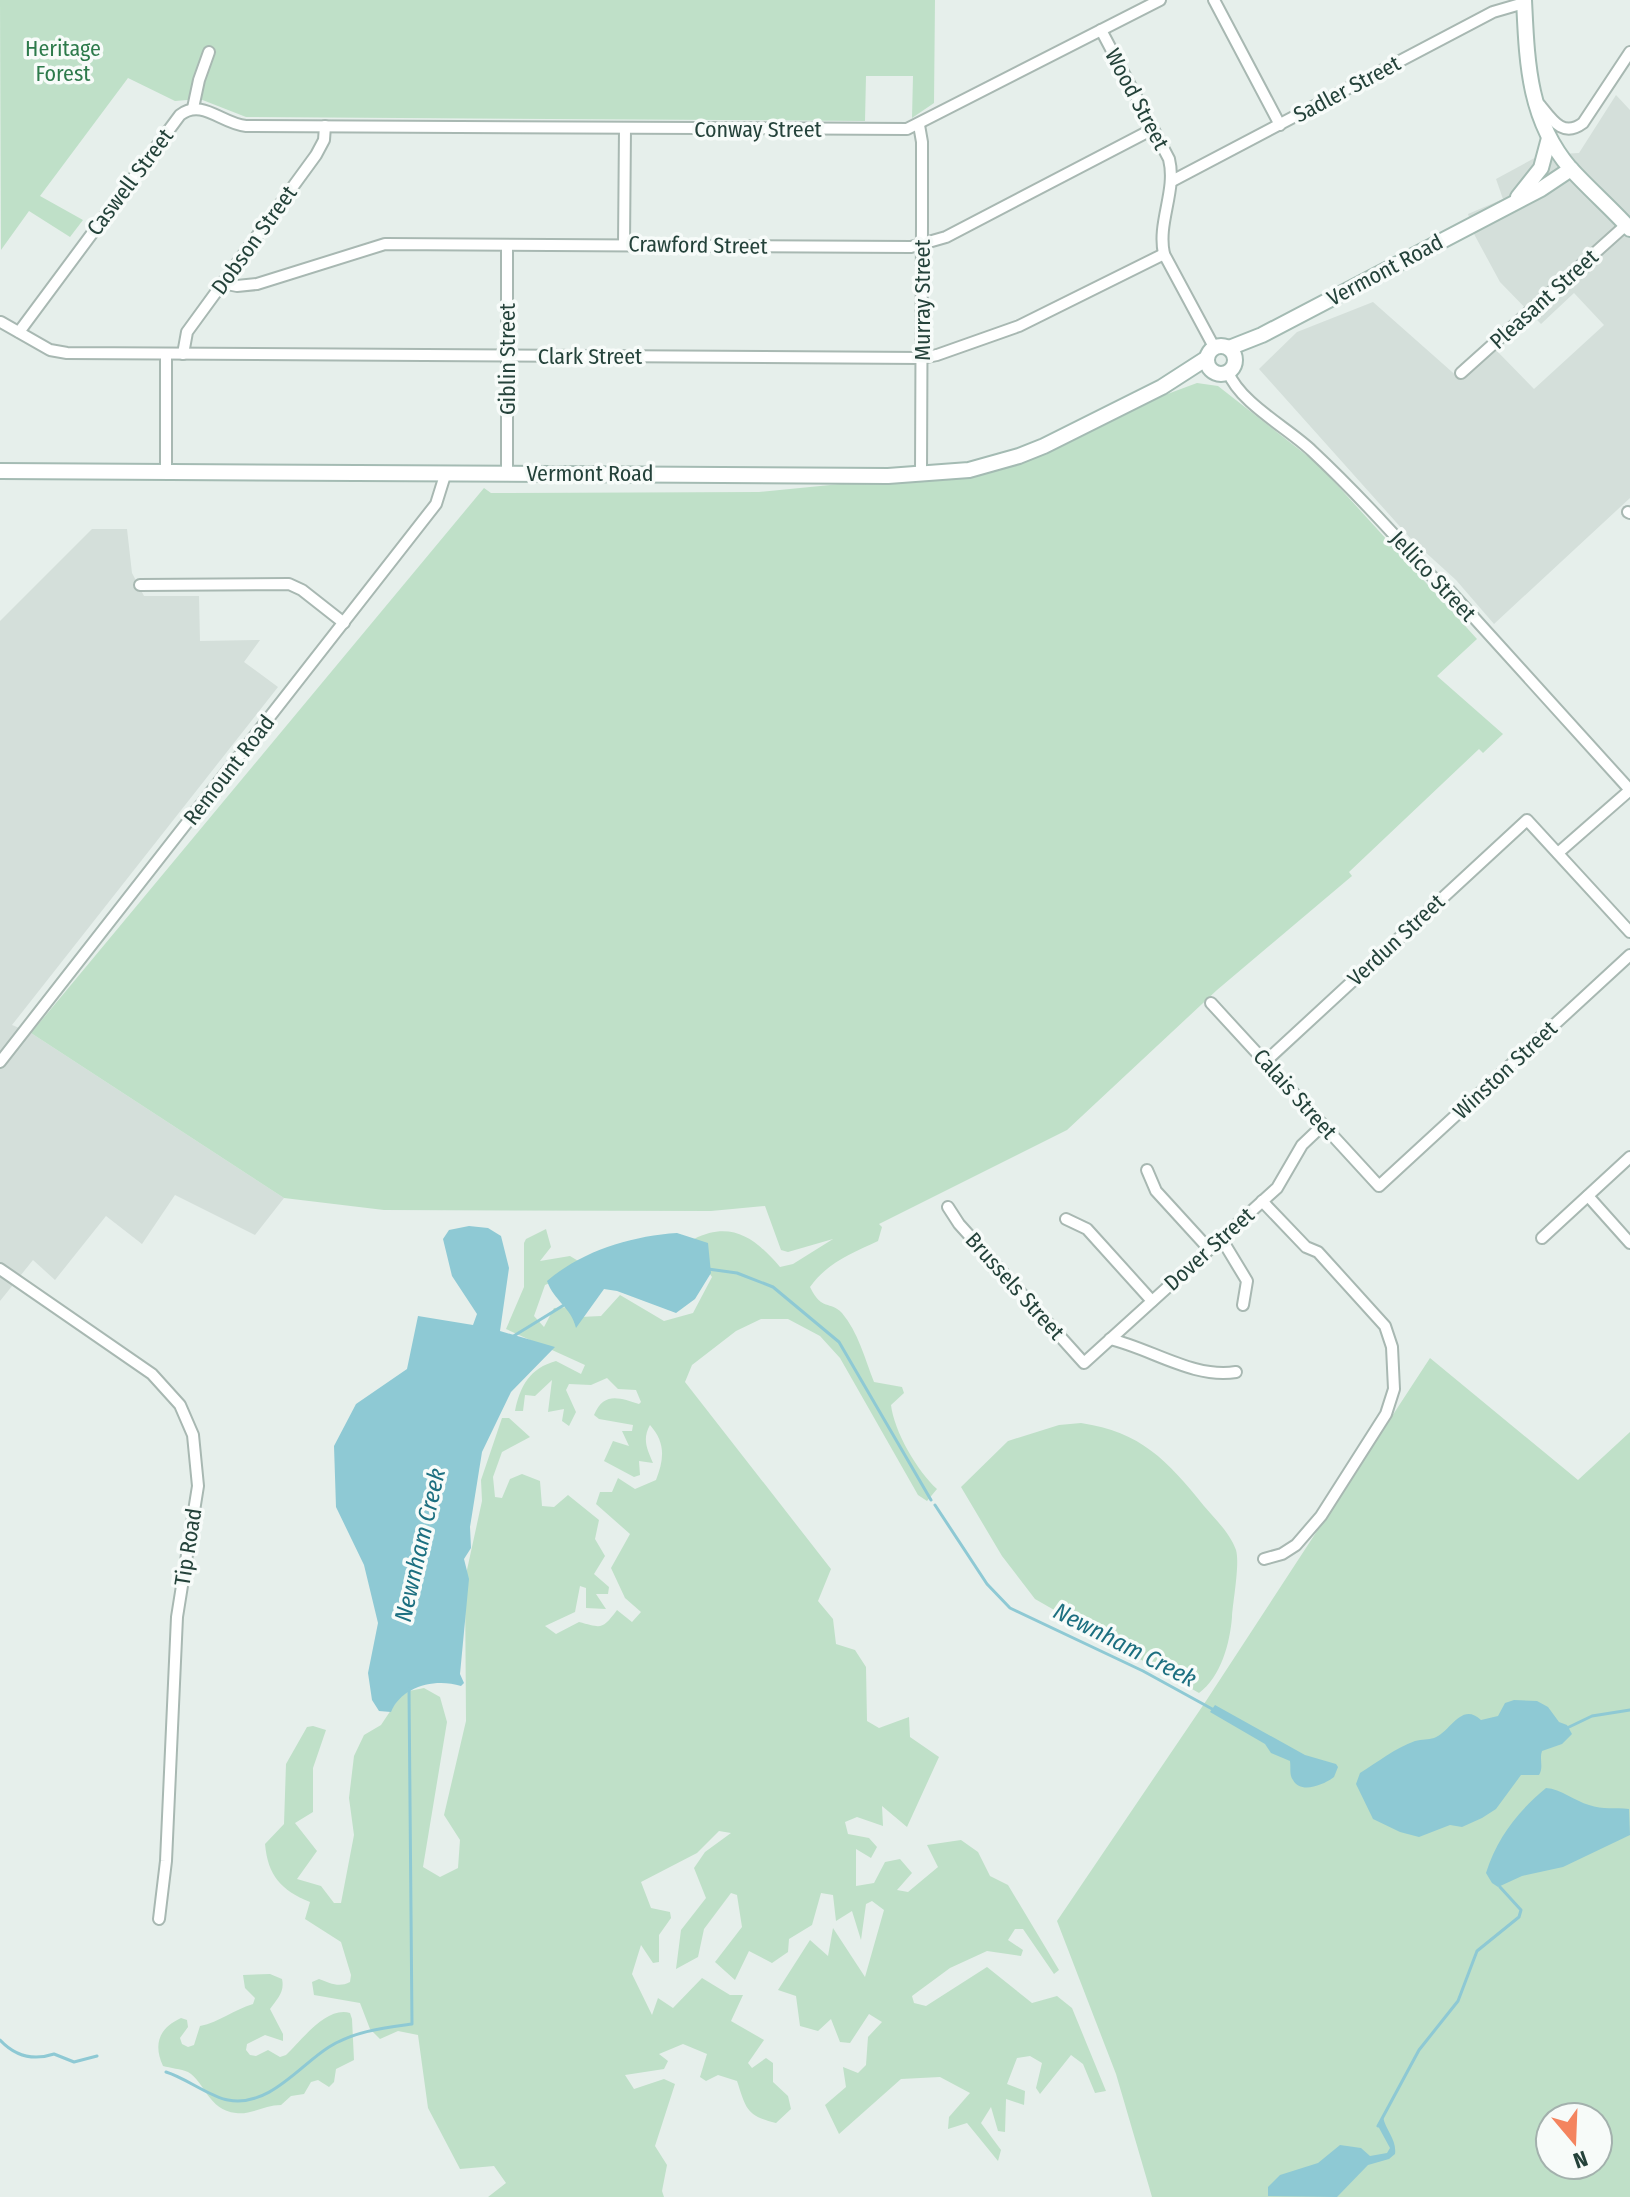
<svg xmlns="http://www.w3.org/2000/svg" width="1630" height="2197" viewBox="0 0 1630 2197" font-family="'Fira Sans Condensed',sans-serif">
	<rect width="100%" height="100%" fill="#e6efeb"/>
	<g fill="#d4dfda">
		<path d="M1616,95l14,15v388l-136,126 -38,-44 -44,-40 -153,-171 38,-37 76,-30 87,77 34,-31 40,41 70,-64 -30,-32 -33,31 -41,-42 -26,-48 -6,-20 35,-15 -7,-20 44,-24 39,-2z"/>
		<path d="M92,529h35l5,44 12,23h55l1,45 60,-1 -16,22 34,25 -266,338 19,8 253,165 -29,37 -80,-40 -33,49 -36,-28 -51,64 -22,-20 -33,41v-680z"/>
	</g>
	<g fill="#bfe0c8" fill-rule="evenodd">
		<path d="M0,0h935l-1,103 -22,15 1,-42h-47l-1,45 -619,-4 -46,-18 -25,2 -47,-23 -88,118 43,24 -13,17 -41,-26 -28,39z"/>
		<path d="M1197,383l21,3 101,79 158,174 -40,37 66,58 -20,19 -4,-4 -130,123 3,4 -135,114 -150,140 -188,94 3,3 -4,14c-26,12 -51,22 -68,46 12,25 20,13 32,26 16,19 23,46 32,69l28,5 2,6 -13,12c3,26 26,66 46,84l-10,12 -9,-6 -78,-137 -20,-22 -32,-17h-27l-25,12 -44,34 -7,17 146,187 -13,32 15,18 3,25 19,6 11,17 1,54 12,7 30,-11 1,20 29,20 -32,70 -25,-21 1,20 -26,-9 -12,5 3,12 21,4 8,9 -6,11 -15,-9v37l18,-3 11,-21 15,-3 12,14 -15,17 11,2 30,-25 -11,-22 34,-5 17,12 12,24 18,9 51,85 -5,4 -31,-45h-8l-7,11 15,10 -2,6 -34,-5 -37,17 -38,28 2,7 12,3 61,-39 45,36 25,-7 15,12 34,83 -11,2 -12,-29 -12,-9 -31,39 -4,-6 6,-25 -12,-7 -13,2 -10,26 18,7 -1,14 -18,-6 -1,33 -7,-1 -7,-24 -10,16 20,27 -3,11 -31,-38 -19,6 1,-12 21,-24 -30,-16 -39,2 -62,55 -14,-29 21,-18 -3,-20 15,6 8,-8 2,-28 14,-15 -13,-8 -19,29 -10,-1 -9,-23 -13,12 -18,-5 -4,-30 -18,-6 32,-50 18,16 5,-28 32,49 19,-67 -12,-9 -6,3 -5,36 -9,-29 -16,10 -3,-26 -12,-2 -9,32 -23,14 -1,13 -16,11 -23,-12 -14,29 -20,-18 27,-35 -5,-32 -6,-2 -27,36 -6,28 -22,12 5,-39 25,-32 -12,-30 11,-16 26,-19 -12,-2 -22,22 -56,29 10,26 19,4 1,6 -12,17v27l-6,1 -12,-18 -9,29 20,41 6,-17 15,10 29,-30 28,17h13l-12,26 33,19 -16,23 4,5 14,-10 7,5v19l15,14 3,13 -15,14c-30,-7 -30,-15 -39,-42l-19,-6 -12,6 -6,-4 7,-23 -24,-10 -24,10 9,7 -4,8 -39,6 9,14 30,-10 11,5 -20,62 12,19 -5,26 2,6h-176l18,-14 -12,-17 -34,3 -32,-61 -10,-73 -20,-4 -18,8 -10,-10 -10,-26 -46,-8 -2,-13 7,-3c11,4 20,9 31,3l1,-7 -10,-33 -36,-23 5,-17c-29,-12 -42,-26 -45,-58l19,-20 2,-60 21,-37 6,-1 13,4 -13,38v44l-18,11 22,28 -20,28 24,7 13,17h7l13,-68 -5,-37 5,-42 10,-21 17,-10 18,-27 10,-7 15,-3 16,9 7,25 -24,145 17,10 18,-9 2,-28 -16,-25 22,-94 -1,-142 17,-78 -1,-21 21,-62h7l21,19 -28,15 -9,25 2,20 7,1 8,-19 12,-5 18,7 2,25 12,1 14,-12 31,25 -4,19 10,17 -11,18 15,13 -1,7h-12l10,15 -20,-1v-20l-6,-2 -5,26 -30,14 11,8 23,-12c23,6 23,8 38,-12l15,12 9,-10 -16,-14 -14,-30 19,-34 -34,-30 4,-12h12l6,-14 17,11 21,-9c8,-21 10,-37 -6,-55 -8,14 -3,24 3,38l-14,-2 1,14 -6,2 -30,-16 9,-20 16,5 -7,-15h10l1,-6 -34,-6 -5,-4c10,-24 26,-17 45,-11l2,-2 -5,-12 -18,-1 -11,-11 -16,7 -22,-1 -3,6 10,22 -7,14 -7,-5 2,-12 -16,3 4,-32 -17,16 -10,-1 -2,16h-8c5,-25 15,-43 41,-50l25,13 4,-9 -79,-36 18,-42v-44l2,-4 20,-10 5,18 -11,14 30,-5 10,6 -2,9 -33,14 -11,31 10,11 10,-19 17,-1 9,10 21,-1 19,-21 44,26 29,-8 19,-36 -15,-21 -3,-17c38,-19 62,0 86,28l13,-3 40,-25 -45,13 -7,-2 -16,-44 -54,5 -327,-1 -100,-12 -253,-165 453,-545 7,5 268,-1 223,-22 88,-28 92,-46z"/>
		<path d="M1430,1358l148,122 52,-48v765h-478l-36,-123 -59,-153 149,-220zM1550,2117h48v48h-48z"/>
		<path d="M1081,1423c60,9 86,37 123,83 11,13 26,27 32,44 4,14 -3,51 -4,67 -2,26 -11,60 -33,76l-164,-94 -33,-43 -41,-69 47,-46 51,-16z"/>
		<path d="M270,1974l12,5c3,13 -5,20 -12,30l13,25v7l-18,-6 -18,9 -1,6 4,5 6,1 12,-6 12,7 6,-2c15,-14 40,-49 64,-42l2,6 2,41 -18,9 -2,13 -5,5 -11,-7 -7,2 -7,12 -13,2 -10,9c-16,0 -30,10 -45,8 -28,-3 -31,-31 -48,-41 -7,-3 -18,-4 -25,-6 -10,-22 -4,-38 18,-48l6,2 1,7 -8,11 2,6 6,3 6,-2 6,-19c20,-4 33,-16 53,-22l2,-6 -10,-10 -2,-13z"/>
	</g>
	<g fill="#8ec9d4">
		<path d="M469,1226l19,2 13,8 8,32 -9,63 55,16 -44,45 -29,60 -12,75 1,21 -7,11 5,20 -9,95 4,9 -3,3c-26,-8 -59,0 -70,26l-12,-1 -7,-11 -4,-27 10,-50 -14,-58 -28,-58 -2,-61 22,-42 51,-35 11,-53 55,9 4,-11 -25,-38 -9,-37 6,-9z"/>
		<path d="M677,1233l31,10 3,30 -16,26 -19,14 -59,-22 -13,-2 -28,39c-5,-21 -22,-27 -29,-47 35,-30 84,-45 130,-48z"/>
		<path d="M1514,1700l23,1 11,6 11,15 8,3 5,9 -10,10 -20,7c-3,8 2,16 -3,24h-18l-25,34 -14,9 -20,9 -12,-2 -31,12 -19,-5 -27,-13 -17,-35 4,-11c18,-11 35,-25 55,-32 7,-2 13,-1 19,-3 16,-5 27,-37 47,-18l17,-4 7,-13z"/>
		<path d="M1215,1705l90,50 31,9 2,3 -4,10c-9,7 -33,18 -41,3 -4,-5 -2,-13 -3,-19l-19,-8 -6,-9 -55,-32z"/>
		<path d="M1546,1788c15,1 29,13 43,17 14,5 26,2 40,4l1,26 -67,32 -41,9 -24,11 -6,-4 -6,-10c11,-35 32,-62 60,-85z"/>
		<path d="M1383,2117c3,14 14,23 12,37l-6,5 -21,6 -31,32 -69,-1v-9l12,-12 38,-12 22,-18 21,3 9,8 17,-3 3,-5 -12,-22z"/>
	</g>
	<g fill="none" stroke-linecap="round" stroke-linejoin="round">
		<g stroke="#8ec9d4" stroke-width="3">
			<path d="M708,1269l29,4 36,14 66,55 92,158"/>
			<path d="M512,1337l52,-32"/>
			<path d="M935,1505l52,79 23,24 133,63 71,39"/>
			<path d="M1567,1728l25,-12 38,-6"/>
			<path d="M0,2040c15,16 33,21 54,14l20,8 23,-6"/>
			<path d="M166,2072c20,6 44,25 62,28 41,8 72,-35 101,-53 26,-16 54,-19 83,-23l-3,-335"/>
			<path d="M1378,2126l41,-76 39,-49 19,-50 42,-34 2,-7 -21,-23"/>
		</g>
		<g stroke="#a8b8b2" stroke-width="14">
			<g id="street">
				<path d="M1214,0l66,125"/>
				<path d="M1101,30l68,129c8,32 -12,63 -5,95l50,93"/>
				<path d="M1540,105c12,15 23,33 43,18l47,-71"/>
				<path d="M193,108l6,-28 10,-28"/>
				<path d="M919,125l3,17v82l-1,251"/>
				<path d="M1172,181l321,-169 31,-9"/>
				<path d="M624,244l1,-116"/>
				<path d="M222,283l15,3 20,-2 128,-40 526,3 35,-10 207,-108"/>
				<path d="M1,322l49,28 17,3 855,5 15,-3 82,-29 145,-72"/>
				<path d="M19,332l161,-217c22,-17 42,9 66,11l661,3 253,-129"/>
				<path d="M183,354l4,-22 129,-177 8,-15 1,-14"/>
				<path d="M1228,372c12,31 60,56 84,79 45,42 86,88 127,133l9,5 182,201"/>
				<path d="M1461,373l165,-148"/>
				<path d="M166,471v-117"/>
				<path d="M507,473v-228"/>
				<path d="M1628,512l2,1"/>
				<path d="M140,585l149,-1 13,6 42,33"/>
				<path d="M1558,853l72,-63"/>
				<path d="M1211,1003l168,183 251,-231"/>
				<path d="M1266,1061l261,-241 103,112"/>
				<path d="M0,1062l436,-558 10,-32"/>
				<path d="M1147,1170l9,21 53,58"/>
				<path d="M1588,1196l42,47"/>
				<path d="M1262,1201l44,46 12,5 67,74 7,21 2,42 -8,25 -65,102 -25,29 -14,9 -18,5"/>
				<path d="M948,1207l11,17 125,139 193,-175 25,-43 21,-20"/>
				<path d="M1066,1219l21,10 65,72"/>
				<path d="M1221,1238l26,43 -4,24"/>
				<path d="M1542,1238l88,-81"/>
				<path d="M0,1269l152,105 28,31 13,30 5,51 -21,131 -11,244 -7,58"/>
				<path d="M1110,1339c42,10 84,40 126,33"/>
			</g>
		</g>
		<g stroke="#a4bbb3" stroke-width="18">
			<g id="secondary">
				<path d="M1524,0c3,61 4,119 46,168 19,21 41,40 60,61"/>
				<path d="M1518,197l23,-29 8,-30"/>
				<circle cx="1221" cy="360" r="14"/>
				<path d="M1229,348l33,-13 279,-146 30,-20"/>
				<path d="M0,471l888,5 81,-6 50,-14 25,-10 118,-59 45,-29"/>
			</g>
		</g>
		<use href="#street" stroke="#fff" stroke-width="10"/>
		<use href="#secondary" stroke="#fff" stroke-width="14"/>
	</g>
	<g text-anchor="middle" dominant-baseline="central" stroke-width="7" stroke-linejoin="round" paint-order="stroke">
		<g font-size="22" fill="#2d7a4b" stroke="#f7fbf9">
			<text x="63" y="48">Heritage<tspan x="63" dy="25">Forest</tspan></text>
		</g>
		<g font-size="22" fill="#24423a" stroke="#f7fbf9">
			<text transform="translate(1347 89) rotate(-28)">Sadler Street</text>
			<text transform="translate(1137 99) rotate(62)">Wood Street</text>
			<text x="758" y="129">Conway Street</text>
			<text transform="translate(130 182) rotate(-53)">Caswell Street</text>
			<text transform="translate(254 240) rotate(-54)">Dobson Street</text>
			<text transform="translate(698 245) rotate(1)">Crawford Street</text>
			<text transform="translate(1385 270) rotate(-28)">Vermont Road</text>
			<text transform="translate(1544 299) rotate(-42)">Pleasant Street</text>
			<text transform="translate(922 300) rotate(-90)">Murray Street</text>
			<text x="590" y="356">Clark Street</text>
			<text transform="translate(507 359) rotate(-90)">Giblin Street</text>
			<text x="590" y="473">Vermont Road</text>
			<text transform="translate(1433 576) rotate(47)">Jellico Street</text>
			<text transform="translate(229 770) rotate(-52)">Remount Road</text>
			<text transform="translate(1396 940) rotate(-43)">Verdun Street</text>
			<text transform="translate(1505 1070) rotate(-43)">Winston Street</text>
			<text transform="translate(1295 1094) rotate(48)">Calais Street</text>
			<text transform="translate(1209 1249) rotate(-42)">Dover Street</text>
			<text transform="translate(1015 1286) rotate(48)">Brussels Street</text>
			<text transform="translate(188 1547) rotate(-81)">Tip Road</text>
		</g>
		<g font-size="24" font-style="italic" fill="#1c6f80" stroke="#f7fbf9">
			<text transform="translate(420 1545) rotate(-77)">Newnham Creek</text>
			<text transform="translate(1125 1645) rotate(27)">Newnham Creek</text>
		</g>
	</g>
	<g transform="translate(1574 2141) rotate(161)"><circle r="38" fill="#f7fbf9" stroke="#a3b1ad" stroke-width="2"/>
	<path d="M0-6L14 30L0 20L-14 30Z" fill="#f4845f"/>
	<text y="-12" font-size="22" font-weight="bold" text-anchor="middle" fill="#24423a">N</text>
	</g>
</svg>
